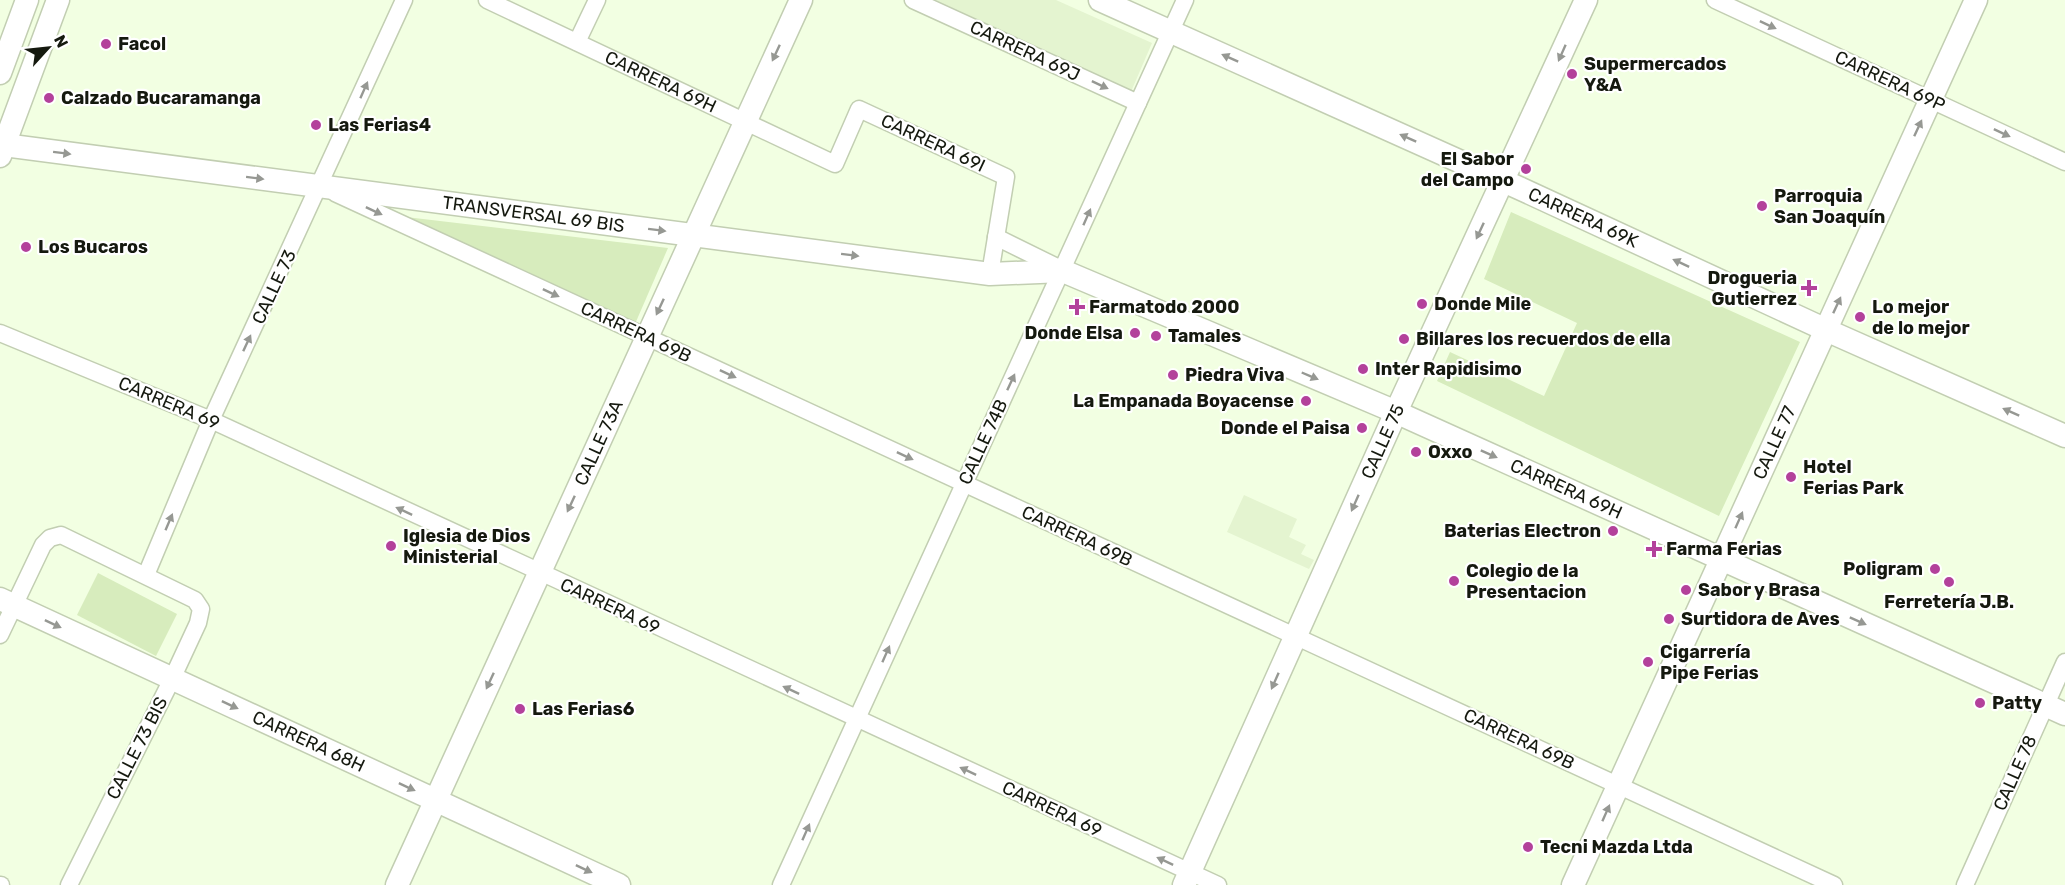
<svg xmlns="http://www.w3.org/2000/svg" width="2065" height="885" viewBox="0 0 2065 885" font-family="Rubik,sans-serif">
	<rect width="100%" height="100%" fill="#f2ffe2"/>
	<g fill="#e4f4d0">
		<path d="M918,0h138l96,43 -22,51z"/>
		<path d="M1244,495l53,24 -8,18 17,8 -5,9 13,6 -5,9 -82,-37z"/>
	</g>
	<g fill="#d7ecbd">
		<path d="M1511,212l289,130 -81,174 -282,-135 13,-29 94,44 33,-73 -93,-44z"/>
		<path d="M406,217l262,31 -33,76z"/>
		<path d="M98,573l79,41 -21,42 -79,-41z"/>
	</g>
	<g fill="none" stroke-linecap="round" stroke-linejoin="round">
		<g stroke="#c2ceb2" stroke-width="19">
			<g id="street">
				<path id="s1" d="M487,0l348,164 24,-55 147,68 -16,97"/>
				<path d="M913,0l225,103"/>
				<path d="M1715,0l350,162"/>
				<path d="M577,42l20,-42"/>
				<path d="M335,193l1499,692"/>
				<path d="M996,237l67,33"/>
				<path d="M0,333l211,87 1007,465"/>
				<path d="M146,575l65,-155 193,-420"/>
				<path d="M0,635l43,-90 7,-7 11,-3 134,65 6,9 -3,14 -26,56 -103,206"/>
				<path d="M0,885h1"/>
				<path d="M781,885l404,-885"/>
				<path d="M1965,885l100,-223"/>
			</g>
		</g>
		<g stroke="#c2ceb2" stroke-width="25">
			<g id="secondary">
				<path id="s2" d="M1100,0l419,188 316,146 230,102"/>
				<path d="M0,73l27,-73"/>
				<path id="s3" d="M4,145l986,129 73,-3 326,138 676,305"/>
				<path d="M0,156l58,-156"/>
				<path id="s4" d="M0,599l619,286"/>
				<path id="s5" d="M397,885l404,-885"/>
				<path id="s6" d="M1184,885l217,-484 185,-401"/>
				<path id="s7" d="M1573,885l403,-885"/>
			</g>
		</g>
		<use href="#street" stroke="#fff" stroke-width="16"/>
		<use href="#secondary" stroke="#fff" stroke-width="22"/>
	</g>
	<defs><path id="oneway-solid" d="M-6-.8H1V-3.2L6.5 0L1 3.2V.8H-6Z" transform="scale(1.5)"/></defs>
	<g fill="#969893">
		<use href="#oneway-solid" transform="translate(1768 25) rotate(25)"/>
		<use href="#oneway-solid" transform="translate(776 53) rotate(115)"/>
		<use href="#oneway-solid" transform="translate(1562 53) rotate(114)"/>
		<use href="#oneway-solid" transform="translate(1230 58) rotate(-156)"/>
		<use href="#oneway-solid" transform="translate(1100 85) rotate(25)"/>
		<use href="#oneway-solid" transform="translate(364 90) rotate(-66)"/>
		<use href="#oneway-solid" transform="translate(1918 128) rotate(-65)"/>
		<use href="#oneway-solid" transform="translate(2002 133) rotate(25)"/>
		<use href="#oneway-solid" transform="translate(1408 138) rotate(-156)"/>
		<use href="#oneway-solid" transform="translate(62 153) rotate(7)"/>
		<use href="#oneway-solid" transform="translate(255 178) rotate(7)"/>
		<use href="#oneway-solid" transform="translate(374 211) rotate(25)"/>
		<use href="#oneway-solid" transform="translate(1087 217) rotate(-66)"/>
		<use href="#oneway-solid" transform="translate(657 230) rotate(7)"/>
		<use href="#oneway-solid" transform="translate(1480 231) rotate(115)"/>
		<use href="#oneway-solid" transform="translate(850 255) rotate(7)"/>
		<use href="#oneway-solid" transform="translate(1681 263) rotate(-155)"/>
		<use href="#oneway-solid" transform="translate(551 293) rotate(25)"/>
		<use href="#oneway-solid" transform="translate(1837 305) rotate(-65)"/>
		<use href="#oneway-solid" transform="translate(660 307) rotate(115)"/>
		<use href="#oneway-solid" transform="translate(247 343) rotate(-65)"/>
		<use href="#oneway-solid" transform="translate(728 374) rotate(25)"/>
		<use href="#oneway-solid" transform="translate(1310 376) rotate(23)"/>
		<use href="#oneway-solid" transform="translate(1011 382) rotate(-65)"/>
		<use href="#oneway-solid" transform="translate(2011 412) rotate(-156)"/>
		<use href="#oneway-solid" transform="translate(1489 454) rotate(24)"/>
		<use href="#oneway-solid" transform="translate(905 456) rotate(25)"/>
		<use href="#oneway-solid" transform="translate(1355 503) rotate(114)"/>
		<use href="#oneway-solid" transform="translate(571 504) rotate(115)"/>
		<use href="#oneway-solid" transform="translate(404 511) rotate(-155)"/>
		<use href="#oneway-solid" transform="translate(1739 520) rotate(-66)"/>
		<use href="#oneway-solid" transform="translate(169 522) rotate(-67)"/>
		<use href="#oneway-solid" transform="translate(1858 621) rotate(24)"/>
		<use href="#oneway-solid" transform="translate(53 624) rotate(25)"/>
		<use href="#oneway-solid" transform="translate(886 654) rotate(-66)"/>
		<use href="#oneway-solid" transform="translate(490 681) rotate(115)"/>
		<use href="#oneway-solid" transform="translate(1275 681) rotate(114)"/>
		<use href="#oneway-solid" transform="translate(791 690) rotate(-155)"/>
		<use href="#oneway-solid" transform="translate(230 705) rotate(25)"/>
		<use href="#oneway-solid" transform="translate(968 771) rotate(-155)"/>
		<use href="#oneway-solid" transform="translate(407 787) rotate(25)"/>
		<use href="#oneway-solid" transform="translate(1606 813) rotate(-66)"/>
		<use href="#oneway-solid" transform="translate(806 832) rotate(-66)"/>
		<use href="#oneway-solid" transform="translate(1165 861) rotate(-155)"/>
		<use href="#oneway-solid" transform="translate(584 869) rotate(25)"/>
	</g>
	<g fill="#b3419b" stroke="#fff" stroke-width="2">
		<circle cx="106" cy="44" r="6"/>
		<circle cx="1572" cy="74" r="6"/>
		<circle cx="49" cy="98" r="6"/>
		<circle cx="316" cy="125" r="6"/>
		<circle cx="1526" cy="169" r="6"/>
		<circle cx="1762" cy="206" r="6"/>
		<circle cx="26" cy="247" r="6"/>
		<path d="M1806 279h6v6h6v6h-6v6h-6v-6h-6v-6h6z"/>
		<circle cx="1422" cy="304" r="6"/>
		<path d="M1074 298h6v6h6v6h-6v6h-6v-6h-6v-6h6z"/>
		<circle cx="1860" cy="317" r="6"/>
		<circle cx="1135" cy="333" r="6"/>
		<circle cx="1156" cy="336" r="6"/>
		<circle cx="1404" cy="339" r="6"/>
		<circle cx="1363" cy="369" r="6"/>
		<circle cx="1173" cy="375" r="6"/>
		<circle cx="1306" cy="401" r="6"/>
		<circle cx="1362" cy="428" r="6"/>
		<circle cx="1416" cy="452" r="6"/>
		<circle cx="1791" cy="477" r="6"/>
		<circle cx="1613" cy="531" r="6"/>
		<circle cx="391" cy="546" r="6"/>
		<path d="M1651 540h6v6h6v6h-6v6h-6v-6h-6v-6h6z"/>
		<circle cx="1935" cy="569" r="6"/>
		<circle cx="1454" cy="581" r="6"/>
		<circle cx="1949" cy="582" r="6"/>
		<circle cx="1686" cy="590" r="6"/>
		<circle cx="1669" cy="619" r="6"/>
		<circle cx="1648" cy="662" r="6"/>
		<circle cx="1980" cy="703" r="6"/>
		<circle cx="520" cy="709" r="6"/>
		<circle cx="1528" cy="847" r="6"/>
	</g>
	<g text-anchor="middle" dominant-baseline="central" stroke-width="4.5" stroke-linejoin="round" paint-order="stroke">
		<g font-size="18" font-weight="bold" fill="#15190f" stroke="#fff" text-anchor="start">
			<text x="118" y="44">Facol</text>
			<text x="1584" y="64">Supermercados<tspan x="1584" dy="21">Y&amp;A</tspan></text>
			<text x="61" y="98">Calzado Bucaramanga</text>
			<text x="328" y="125">Las Ferias4</text>
			<text x="1514" y="159" text-anchor="end">El Sabor<tspan x="1514" dy="21">del Campo</tspan></text>
			<text x="1774" y="196">Parroquia<tspan x="1774" dy="21">San Joaquín</tspan></text>
			<text x="38" y="247">Los Bucaros</text>
			<text x="1797" y="278" text-anchor="end">Drogueria<tspan x="1797" dy="21">Gutierrez</tspan></text>
			<text x="1434" y="304">Donde Mile</text>
			<text x="1089" y="307">Farmatodo 2000</text>
			<text x="1872" y="307">Lo mejor<tspan x="1872" dy="21">de lo mejor</tspan></text>
			<text x="1123" y="333" text-anchor="end">Donde Elsa</text>
			<text x="1168" y="336">Tamales</text>
			<text x="1416" y="339">Billares los recuerdos de ella</text>
			<text x="1375" y="369">Inter Rapidisimo</text>
			<text x="1185" y="375">Piedra Viva</text>
			<text x="1294" y="401" text-anchor="end">La Empanada Boyacense</text>
			<text x="1350" y="428" text-anchor="end">Donde el Paisa</text>
			<text x="1428" y="452">Oxxo</text>
			<text x="1803" y="467">Hotel<tspan x="1803" dy="21">Ferias Park</tspan></text>
			<text x="1601" y="531" text-anchor="end">Baterias Electron</text>
			<text x="403" y="536">Iglesia de Dios<tspan x="403" dy="21">Ministerial</tspan></text>
			<text x="1666" y="549">Farma Ferias</text>
			<text x="1923" y="569" text-anchor="end">Poligram</text>
			<text x="1466" y="571">Colegio de la<tspan x="1466" dy="21">Presentacion</tspan></text>
			<text x="1698" y="590">Sabor y Brasa</text>
			<text x="1949" y="602" text-anchor="middle">Ferretería J.B.</text>
			<text x="1681" y="619">Surtidora de Aves</text>
			<text x="1660" y="652">Cigarrería<tspan x="1660" dy="21">Pipe Ferias</tspan></text>
			<text x="1992" y="703">Patty</text>
			<text x="532" y="709">Las Ferias6</text>
			<text x="1540" y="847">Tecni Mazda Ltda</text>
		</g>
		<g font-size="18" fill="#15190f" stroke="#fff">
			<text transform="translate(1025 51) rotate(25)">CARRERA 69J</text>
			<text transform="translate(1890 81) rotate(25)">CARRERA 69P</text>
			<text stroke="none"><textPath href="#s1" startOffset="192">CARRERA 69H</textPath></text>
			<text transform="translate(933 143) rotate(25)">CARRERA 69I</text>
			<text stroke="none"><textPath href="#s3" startOffset="534">TRANSVERSAL 69 BIS</textPath></text>
			<text stroke="none"><textPath href="#s2" startOffset="530">CARRERA 69K</textPath></text>
			<text transform="translate(274 287) rotate(-65)">CALLE 73</text>
			<text transform="translate(636 332) rotate(25)">CARRERA 69B</text>
			<text transform="translate(169 403) rotate(23)">CARRERA 69</text>
			<text stroke="none"><textPath href="#s5" startOffset="486">CALLE 73A</textPath></text>
			<text transform="translate(983 442) rotate(-65)">CALLE 74B</text>
			<text stroke="none"><textPath href="#s6" startOffset="486">CALLE 75</textPath></text>
			<text stroke="none"><textPath href="#s7" startOffset="486">CALLE 77</textPath></text>
			<text stroke="none"><textPath href="#s3" startOffset="1616">CARRERA 69H</textPath></text>
			<text transform="translate(1077 536) rotate(25)">CARRERA 69B</text>
			<text transform="translate(610 606) rotate(25)">CARRERA 69</text>
			<text transform="translate(1519 739) rotate(25)">CARRERA 69B</text>
			<text stroke="none"><textPath href="#s4" startOffset="340">CARRERA 68H</textPath></text>
			<text transform="translate(137 748) rotate(-63)">CALLE 73 BIS</text>
			<text transform="translate(2015 773) rotate(-66)">CALLE 78</text>
			<text transform="translate(1052 809) rotate(25)">CARRERA 69</text>
		</g>
	</g>
	<g transform="translate(48 48) rotate(63)" stroke="#ffffff" stroke-width="4.5" paint-order="stroke">
	<path d="M0-4.5L10 22L0 15L-10 22Z" fill="#15190f"/>
	<text y="-9" font-size="16" font-weight="bold" text-anchor="middle" fill="#15190f">N</text>
	</g>
</svg>
